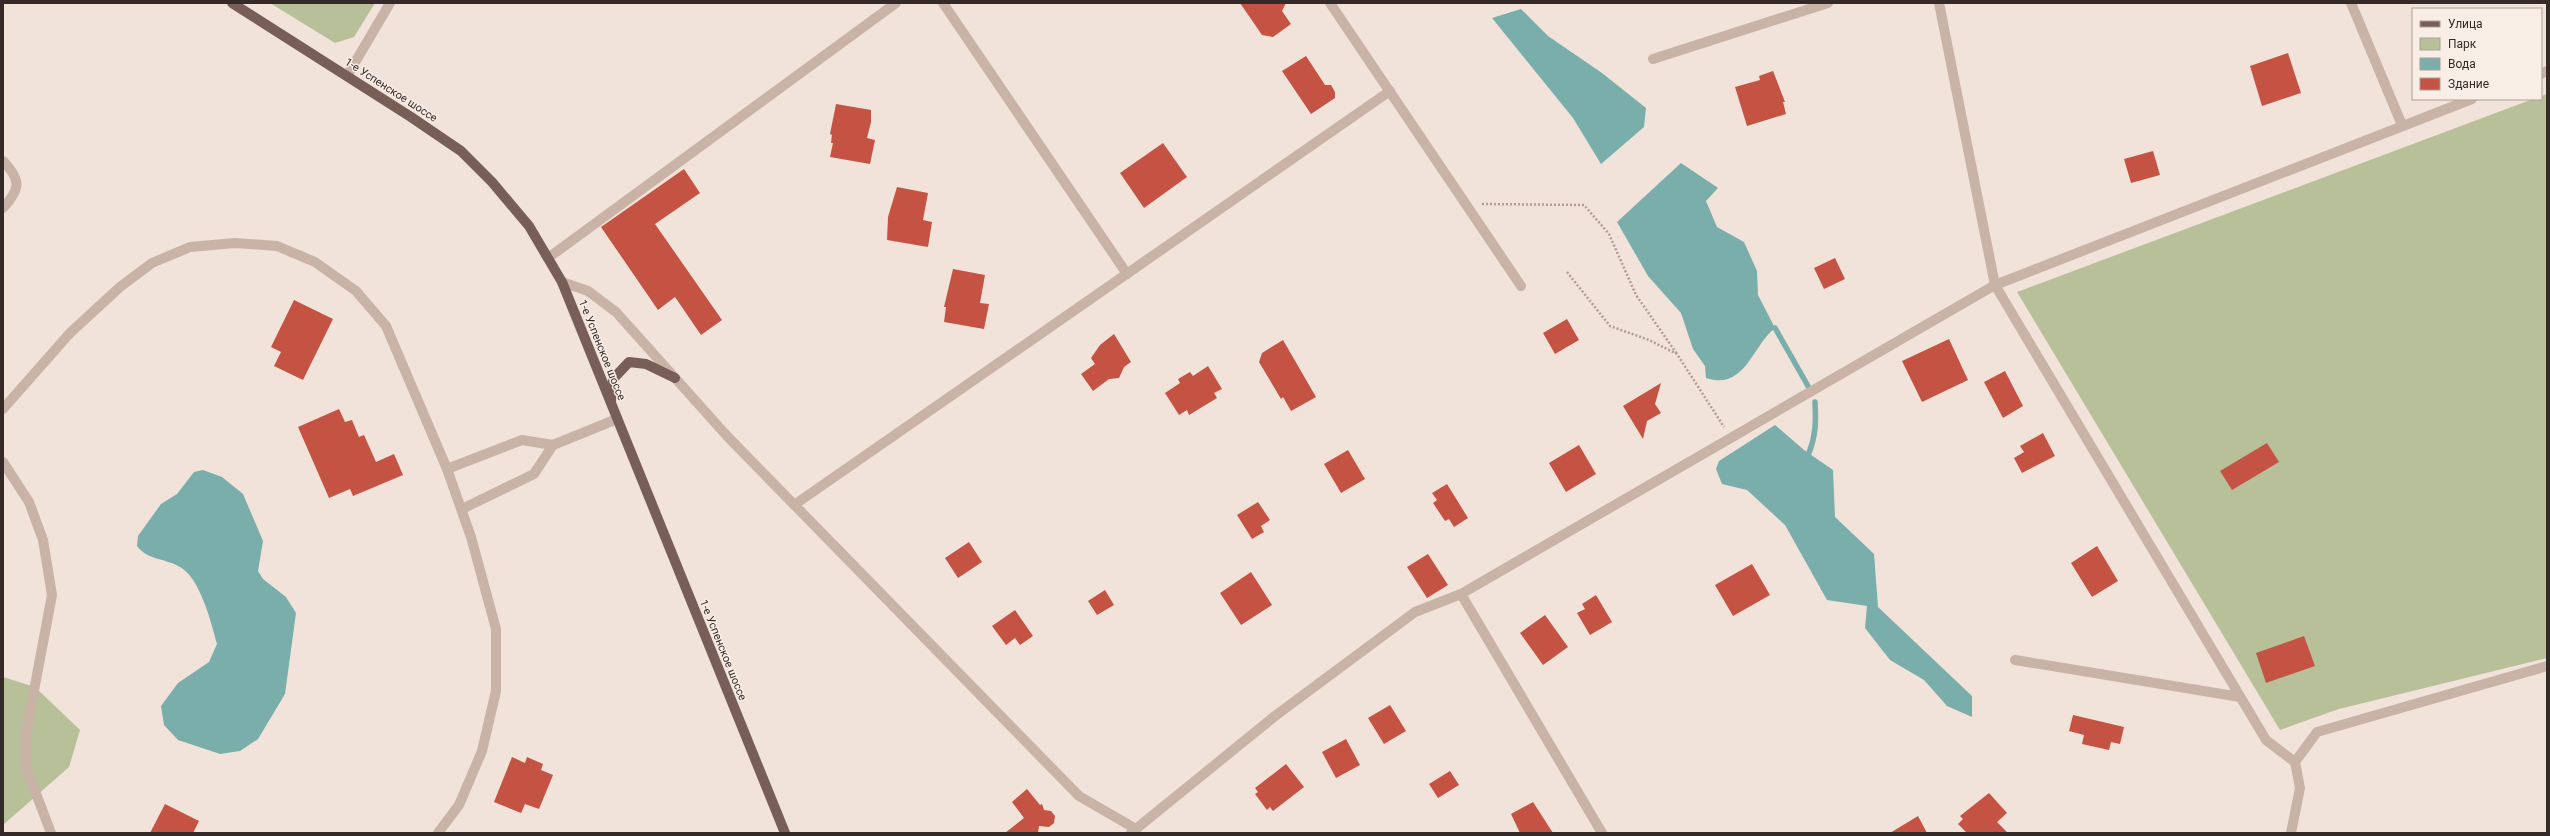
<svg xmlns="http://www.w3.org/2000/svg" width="2550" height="836" viewBox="0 0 2550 836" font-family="Roboto,sans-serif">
	<rect width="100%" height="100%" fill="#f1e3da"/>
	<g fill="#b8c09a">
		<path d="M270,3h105l-21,34 -19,6z"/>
		<path d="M2547,94v564l-208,51 -59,21 -263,-438 516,-193h8v-3z"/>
		<path d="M3,677l32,10 45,43 -11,37 -66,58z"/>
	</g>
	<g fill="#79aeaa">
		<path d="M1521,9l27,27 54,37 44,35 -2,19 -43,37 -28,-46 -81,-100z"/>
		<path d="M1681,163l37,25 -12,13 11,26 27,15 13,29 1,24 17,33c-23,18 -30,63 -69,50l-1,-12 -12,-17 -12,-36 -33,-37 -31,-54z"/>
		<path d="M1775,425l29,25 29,20 2,47 39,37 4,53 94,89v21l-25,-11 -23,-26 -34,-20 -25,-32 2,-22 -40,-6 -42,-75 -38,-35 -25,-6 -6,-15 3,-8z"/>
		<path d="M203,470l19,7 21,17 20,47 -5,30 5,8 23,18 10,16 -11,81 -27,45 -18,12 -20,3 -42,-14 -14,-15 -3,-19 17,-23 31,-21 8,-18c-6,-22 -17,-66 -37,-77 -15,-9 -33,-7 -43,-21l1,-10 23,-32 16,-10 17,-22z"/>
	</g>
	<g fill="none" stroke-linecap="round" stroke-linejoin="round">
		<g stroke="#79aeaa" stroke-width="5.5">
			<path d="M1775,328l33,58"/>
			<path d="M1809,453c7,-18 7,-32 6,-51"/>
		</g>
	</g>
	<g fill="#c55344">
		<path d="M1240,3h46l-4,8 9,13 -18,13 -11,-2z"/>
		<path d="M2288,53l13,40 -39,13 -12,-40z"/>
		<path d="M1306,56l19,29h6l4,7v6l-24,16 -29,-43z"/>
		<path d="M1773,71l12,31h-2l3,12 -39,12 -12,-39 25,-7 -1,-4z"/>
		<path d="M836,104l35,6v12l-4,16 8,2 -5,24 -40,-7 3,-14h-2l1,-8 -2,-1z"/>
		<path d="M1163,143l24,34 -43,31 -24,-35z"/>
		<path d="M2153,151l7,24 -29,8 -7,-24z"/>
		<path d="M684,169l16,24 -45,31 67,96 -21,15 -26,-38 -17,13 -57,-83z"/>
		<path d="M897,187l31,6 -5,27 9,2 -4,25 -41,-7 1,-23z"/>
		<path d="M1835,258l10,21 -21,10 -10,-21z"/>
		<path d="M953,269l32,6 -5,28 9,1 -5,25 -40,-7 2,-15h-2z"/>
		<path d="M294,300l39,19 -30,61 -29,-14 7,-14 -10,-5z"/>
		<path d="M1567,319l12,21 -24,14 -12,-21z"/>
		<path d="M1114,334l17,28 -7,5 -5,11 -10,1 -16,12 -12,-17 14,-10 -4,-6 9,-13z"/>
		<path d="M1949,339l19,41 -46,22 -20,-41z"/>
		<path d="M1283,340l33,57 -25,14 -8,-14 -2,2 -22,-37 3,-9z"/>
		<path d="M1208,366l14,23 -8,4 3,5 -28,17 -2,-5 -8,5 -14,-22 15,-10 -2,-4 12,-7 3,4z"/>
		<path d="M2005,371l18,35 -20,12 -19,-36z"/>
		<path d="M1661,383l-6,21 6,9 -14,8 -4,18 -20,-33z"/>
		<path d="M339,409l6,13 7,-2 7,17 5,-2 12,27 18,-8 9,21 -50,21 -3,-7 -21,9 -31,-71z"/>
		<path d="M2043,433l12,23 -33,17 -8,-15 10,-6 -4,-6z"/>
		<path d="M2267,443l12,19 -47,28 -12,-19z"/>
		<path d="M1579,445l17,29 -30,18 -17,-29z"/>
		<path d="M1348,450l17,29 -24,14 -17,-29z"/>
		<path d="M1447,484l21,34 -14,9 -5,-8 -4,2 -12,-18 4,-3 -5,-7z"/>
		<path d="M1258,502l12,18 -9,6 3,6 -12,7 -15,-24z"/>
		<path d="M969,542l13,20 -24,16 -13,-20z"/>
		<path d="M2097,546l21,35 -26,16 -21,-34z"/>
		<path d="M1428,554l20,31 -21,13 -20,-31z"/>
		<path d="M1752,564l18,31 -37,21 -18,-31z"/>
		<path d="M1251,572l21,33 -31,20 -21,-32z"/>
		<path d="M1105,590l9,15 -17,10 -9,-14z"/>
		<path d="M1596,595l16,27 -22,13 -13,-22 8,-4 -3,-5z"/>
		<path d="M1015,610l18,26 -13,9 -5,-7 -9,7 -14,-19z"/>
		<path d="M1545,615l23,32 -25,18 -23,-32z"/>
		<path d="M2304,636l11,30 -49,17 -10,-30z"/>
		<path d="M1390,705l16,26 -22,13 -16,-26z"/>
		<path d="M2073,715l51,12 -4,17 -9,-2 -2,8 -27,-6 2,-9 -15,-4z"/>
		<path d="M1346,739l14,26 -24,13 -14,-26z"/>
		<path d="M512,757l13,6 2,-6 16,7 -2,6 12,5 -14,34 -14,-5 -4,9 -27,-11z"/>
		<path d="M1286,764l18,23 -31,24 -3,-4 -3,3 -12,-16 3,-2 -3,-4z"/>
		<path d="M1450,771l9,14 -21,13 -9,-14z"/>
		<path d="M1027,789l13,16 2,-1 2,6 7,1 4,5 -1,7 -5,4 -10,-1 -1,7h-33l19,-15 -12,-16z"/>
		<path d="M1989,793l18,20 -10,9 11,11h-41l-9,-9 5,-5 -3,-3z"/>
		<path d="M1533,802l20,31h-33l-9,-19z"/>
		<path d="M165,804l34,17 -6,12h-43z"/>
		<path d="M1918,816l9,17h-37z"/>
	</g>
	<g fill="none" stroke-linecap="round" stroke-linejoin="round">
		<g stroke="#b59b90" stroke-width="2.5" stroke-dasharray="2 2" stroke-linecap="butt">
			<path d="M1482,204l102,1 25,29 27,61 41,59"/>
			<path d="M1567,272l43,54 39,14 28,14 47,73"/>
		</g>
		<g stroke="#c9b2a6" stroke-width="10">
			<path d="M943,3l184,271"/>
			<path d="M1330,3l191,283"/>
			<path d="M1939,3l56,282 271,455 29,22"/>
			<path d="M2351,3l51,122"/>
			<path d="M1653,59l175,-56"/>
			<path d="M2541,74l6,-3"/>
			<path d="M347,76l43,-73"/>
			<path d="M3,161c18,19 18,27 0,47"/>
			<path d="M548,258l348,-255"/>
			<path d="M562,282l26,9 28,21 111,124 352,360 57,33"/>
			<path d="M3,409l67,-76 50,-46 32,-24 38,-16 45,-4 42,3 38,16 41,29 30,35 61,143 24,68 25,92v62l-14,60 -23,54 -21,28"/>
			<path d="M3,462l26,40 14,38 9,55 -26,138v34l25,66"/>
			<path d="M447,469l75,-29 31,5 64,-26"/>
			<path d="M794,505l596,-414"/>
			<path d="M462,509l72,-35 19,-29"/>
			<path d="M1461,594l534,-309 477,-186"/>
			<path d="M2015,660l225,37"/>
			<path d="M1131,833l144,-117 140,-104 46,-18 141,239"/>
			<path d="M2291,833l9,-45 -5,-26 22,-30 230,-66"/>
		</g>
		<g stroke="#775f58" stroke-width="10">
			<path d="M232,3l179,114 50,34 31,31 37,44 33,56 223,551"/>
			<path d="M611,401l2,-22 16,-17 17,2 29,14"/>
		</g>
	</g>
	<g text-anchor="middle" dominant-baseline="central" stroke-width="3" stroke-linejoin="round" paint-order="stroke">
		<g font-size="11" fill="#352a27" stroke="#f9eee6">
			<text transform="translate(391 90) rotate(33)">1-е Успенское шоссе</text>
			<text transform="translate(602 350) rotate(68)">1-е Успенское шоссе</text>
			<text transform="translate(723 650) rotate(68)">1-е Успенское шоссе</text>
		</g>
	</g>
	<rect width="2550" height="836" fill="none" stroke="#352a27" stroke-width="8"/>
	<rect x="2412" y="8" width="130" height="92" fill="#f9eee6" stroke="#aba09a"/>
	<rect x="2420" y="21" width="20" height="6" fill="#775f58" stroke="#aba09a"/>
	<text x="2448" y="28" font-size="12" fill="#352a27">Улица</text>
	<rect x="2420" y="38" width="20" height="12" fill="#b8c09a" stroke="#aba09a"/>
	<text x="2448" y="48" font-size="12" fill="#352a27">Парк</text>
	<rect x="2420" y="58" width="20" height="12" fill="#79aeaa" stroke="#aba09a"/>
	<text x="2448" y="68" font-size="12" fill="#352a27">Вода</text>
	<rect x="2420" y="78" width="20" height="12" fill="#c55344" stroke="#aba09a"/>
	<text x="2448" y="88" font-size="12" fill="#352a27">Здание</text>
</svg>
